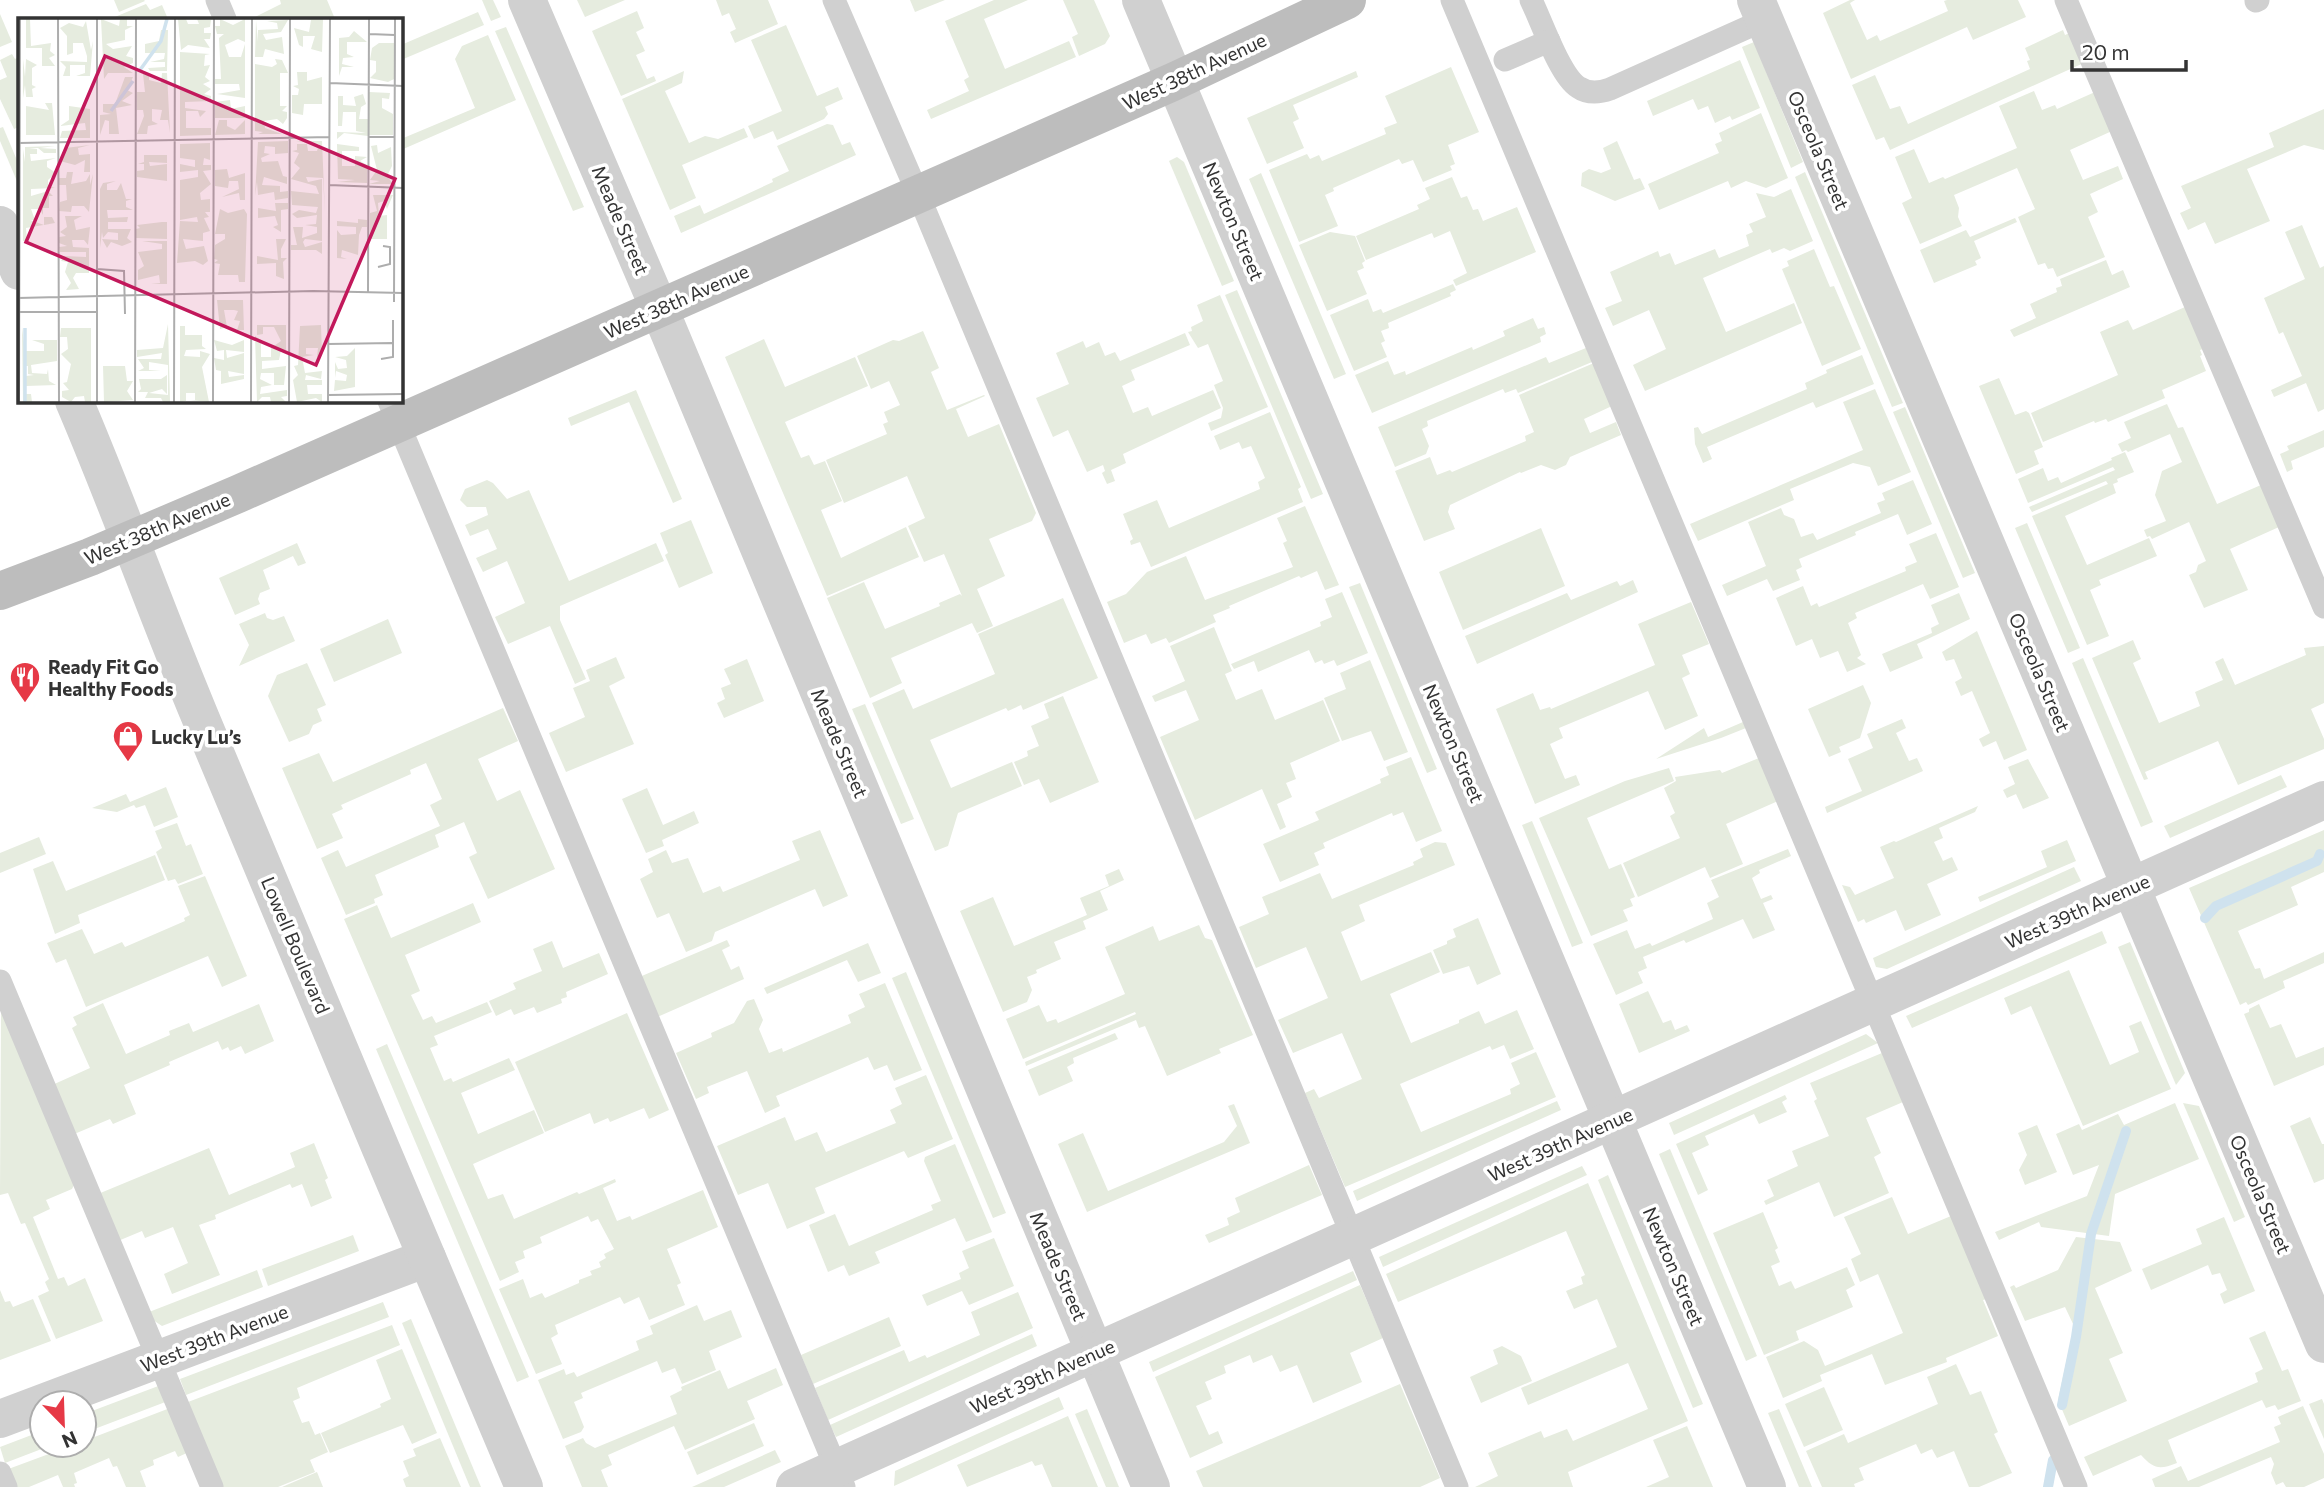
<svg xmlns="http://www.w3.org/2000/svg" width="2324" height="1487" viewBox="0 0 2324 1487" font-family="Commissioner,sans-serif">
	<rect width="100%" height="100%" fill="#fff"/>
	<g fill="#e6ecdf">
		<path d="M114,0h30l1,1 -26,11z"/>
		<path d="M280,0h47l8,19h-84l30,-15z"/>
		<path d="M482,0h11l8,17 -10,4z"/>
		<path d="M577,0h48l-40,17z"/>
		<path d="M768,0l10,24 -43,19 -5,-11 6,-3 -7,-16 -7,3 -6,-16z"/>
		<path d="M910,0h35l-30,12z"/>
		<path d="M994,0h34l-44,19 21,50 64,-28 7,16 -145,62 -4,-9 42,-19 -5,-11 5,-3 -24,-56z"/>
		<path d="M1063,0h31l16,36 -5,8 -26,12 -7,-19 6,-3z"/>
		<path d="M1850,0h5l-5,3 17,37 10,-5 3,6 68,-30 -4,-10 3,-1h71l8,17 -53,23 -6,-13 -116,52 -28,-66z"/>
		<path d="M146,4l4,6 12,-5 6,14h-58z"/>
		<path d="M637,11l7,17 -8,4 9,19 -9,4 11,24 7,-3 2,5 -35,15 -29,-65z"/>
		<path d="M478,12l6,13 -83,35v-15z"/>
		<path d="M0,14l12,28 -12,5z"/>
		<path d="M786,25l31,71 21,-9 5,12 -18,8 3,7 -4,5 -47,21 -4,-9 -19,8 -6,-13 34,-15 -31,-71z"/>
		<path d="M506,27l78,180 -11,4 -78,-180z"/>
		<path d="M2063,30l2,5 7,-3 14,30 -196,88 -6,-13 -8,3 -24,-55 23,-10 15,34 10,-3 8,18 122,-55 -3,-8 3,-1 -5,-12z"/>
		<path d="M488,35l28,65 -115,50v-11l74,-31 -20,-49 7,-13z"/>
		<path d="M1754,42l49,120 -12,6 -49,-121z"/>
		<path d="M12,54l3,5 4,-2v70l-5,2 -14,-30v-19l7,-3 -7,-17z"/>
		<path d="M1740,60l20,48 -28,12 -2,-4 -15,7 -7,-17 -10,4 -5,-11 -40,17 -6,-15z"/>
		<path d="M1451,67l28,65 -31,13 7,19 -5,2 2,4 -29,12 -10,-22 -11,4 -3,-5 -66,29 1,3 -9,4 13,31 -39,16 -30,-72 38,-16 3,5 9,-4 3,6 64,-27 -2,-6 13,-5 -12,-27z"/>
		<path d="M684,71l-2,12 -17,8 24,52 16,-7 13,3 26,-11 4,9 -66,28 14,33 -26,12 -48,-111z"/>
		<path d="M1356,71l2,6 -65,28 6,14 -6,3 11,26 -37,16 -20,-46z"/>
		<path d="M2034,91l8,19 13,-5 2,4 38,-17 17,39 -42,19 13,30 35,-14 5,13 -33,15 8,18 -10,5 17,40 -48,20 -4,-9 -5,1 -3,-6 -7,2 -20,-48 17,-8 -18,-41 -63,27 5,13 -1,9 4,9 -42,18 -18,-41 10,-5 -17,-41 19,-8 15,34 14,-6 2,2 72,-31 -18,-42z"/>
		<path d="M2324,109v41l-20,-5 -57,24 23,52 -55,23 -10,-22 -17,8 -8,-17 11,-5 -10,-22 93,-39 -5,-14z"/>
		<path d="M1761,113l27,65 -22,10 -20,-7 -15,7 -3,-7 -69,29 -11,-26 71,-31 -4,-9 7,-3 -3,-8z"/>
		<path d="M827,124l6,1 9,20 8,-3 6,13 -175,78 -7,-17 26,-11 4,9 69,-32 -1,-3 17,-8 -12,-25z"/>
		<path d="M3,127l16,38v21l-19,-45v-13z"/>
		<path d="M1617,141l17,39 6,-2 5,11 -30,12 -34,-15 1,-13 7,-4 12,4 10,-4 -8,-21z"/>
		<path d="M1177,157l7,5 50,119 -12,5 -53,-125z"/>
		<path d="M1805,172l98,231 -11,4 -97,-230z"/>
		<path d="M1261,173l85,201 -12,5 -85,-200z"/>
		<path d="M1452,177l9,21 6,-2 6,14 5,-1 5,12 34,-14 19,45 -80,34 -3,-6 14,-7 -17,-42 -16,7 -2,-5 -66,27 -10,-24 63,-27 -2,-4 13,-6 -5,-11z"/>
		<path d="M1791,189l22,52 -23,10 -6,-3 -12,5 -2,-4 -67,29 23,54 68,-29 8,20 -157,68 -12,-26 33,-16 -17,-39 -36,16 -8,-18 17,-7 -12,-29 48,-21 2,6 10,-4 5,12 40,-16 4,9 30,-12 -3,-11 7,-3 -4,-8 17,-7 -10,-24 18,4z"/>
		<path d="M2015,218l2,4 -43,19 7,17 -6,3 2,4 -43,18 -14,-33 46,-20 4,7z"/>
		<path d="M2302,225l18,43 4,-2v143l-6,3 -12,-29 -32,14 -3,-7 31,-14 -19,-44 -4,2 -15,-36 41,-19 -20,-47z"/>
		<path d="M1330,232l25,4 10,25 -3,2 2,5 -7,3 10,23 -40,17 -28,-66z"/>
		<path d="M1814,249l16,38 4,-1 27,63 -39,17 -40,-97 7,-3 -2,-5z"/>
		<path d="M2106,260l6,15 11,-5 7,17 -116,50 -4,-7 26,-12 -6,-14 27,-12 -1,-4 6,-2 -2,-7z"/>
		<path d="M1453,284l3,6 -6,3 1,3 -63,27 1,5 -8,3 4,10 -4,2 6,14 -33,14 -24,-56 38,-16 5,13 8,-3 2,4z"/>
		<path d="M1237,290l86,204 -12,5 -86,-204z"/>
		<path d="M1220,295l48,112 -57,24 -3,-8 13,-5 2,-10 -9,-23 9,-4 -15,-37 -10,4 -10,-16 4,-1 -1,-4 12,-6 -6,-16z"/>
		<path d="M2185,307l18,42 -3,1 2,5 -2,1 6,15 -44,19 3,8 -57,24 -2,-3 -11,4 -1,-2 -51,21 -12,-29 87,-38 -18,-43 28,-12 5,10z"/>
		<path d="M1533,318l5,11 6,-2 2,7 -6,3 1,5 -169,71 -17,-38 33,-14 6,14 11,-4 1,4 66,-28 1,3 32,-14 -2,-5z"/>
		<path d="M923,331l16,37 -8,4 16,38 37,-15 1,1 -29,13 12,28 31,-13 37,89 -4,8 -43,18 16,37 -28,13 16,37 -16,7 -5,-10 -81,35 11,25 -32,15 -43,-100 37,-16 21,47 55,-23 -1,-3 21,-9 2,2 -18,-42 -20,8 -16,-36 17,-8 -18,-42 -63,27 -18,-43 61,-26 -4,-10 5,-2 -4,-10 16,-7 -11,-24 -18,8 -14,-33 36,-16 6,1z"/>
		<path d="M1185,333l5,12 -59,25 4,10 -13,6 11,27 15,-6 4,9 61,-26 8,18 -98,46 3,9 -15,7 4,11 -8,3 -5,-11 3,-2 -2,-6 -16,7 -19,-42 -15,7 -17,-39 33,-14 -13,-31 27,-12 3,7 13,-6 6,14 10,-4 5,9z"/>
		<path d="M764,339l21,48 70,-30 13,29 -83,36 16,36 8,-3 5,10 11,-4 17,40 -21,9 20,48 65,-31 13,30 -92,39 -102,-239z"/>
		<path d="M1586,348l6,14 -74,31 -2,-4 -11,4 -2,-4 -76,32 1,5 -6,3 7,17 -3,8 -31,13 -17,-40 168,-70 3,6z"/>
		<path d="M1862,355l12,29 -58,24 -3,-6 -106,45 5,12 -9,4 -8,-19 -1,-16 4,-1 4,7 105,-45 -2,-6 22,-10 -1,-3z"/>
		<path d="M1594,363l18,43 -28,13 6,14 26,-11 5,13 -51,22 -4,8 -11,5 -14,-5 -20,8 -1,-1 -70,33 -2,7 7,17 -31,12 -29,-70 35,-14 7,18 13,-5 2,2 74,-31 -1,-5 9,-4 -15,-37z"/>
		<path d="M1999,378l16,37 11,-4 3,2 14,34 -9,4 5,13 -23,10 -37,-88z"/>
		<path d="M1875,389l36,83 -33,14 -8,-19 -17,-4 -63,26 4,11 -96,41 -8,-17 173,-74 -20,-48z"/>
		<path d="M636,390l46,109 -9,4 -44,-101 -58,24 -3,-8z"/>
		<path d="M2167,404l11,24 5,-1 34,77 44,-19 18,42 -49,22 18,41 -44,18 -15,-33 7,-3 2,-7 8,-4 -17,-39 -37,17 -2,-3 -3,1 -3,-7 22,-9 -11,-26 7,-24 20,-9 -12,-28 -42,18 -2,-2 -4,2 -4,-8 13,-6 -7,-16z"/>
		<path d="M1905,407l70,166 -12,5 -70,-166z"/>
		<path d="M1270,412l31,75 -3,2 5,13 -152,65 -11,-25 -9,3 -1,-4 3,-2 -10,-25 34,-14 12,28 91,-39 -2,-7 7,-4 -14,-32 -9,3 -3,-7 -19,8 -6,-14z"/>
		<path d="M2324,430v17l-33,14 2,8 -6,3 -7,-18 9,-4 -2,-4z"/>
		<path d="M2125,452l9,20 -17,7 1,3 -5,2 3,9 -51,23 22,49 62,-27 8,18 -58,24 2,5 -11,5 19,46 -22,9 -55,-129 76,-32 -2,-3 -74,31 -3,-5 86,-37 -2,-3 -85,36 -10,-24 25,-11 5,13 10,-4 3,6 51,-23 -1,-2z"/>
		<path d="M487,480l6,3 14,16 22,-9 40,91 87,-38 8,18 -104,45v14l26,59 -11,5 -25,-58 -42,18 -13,-27 30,-14 -18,-42 -24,11 -7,-14 21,-9 -9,-20 -18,7 -5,-11 23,-10 -2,-8h-19l-7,-7 5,-11z"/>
		<path d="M1913,480l19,44 -25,11 -9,-21 -43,18 1,3 -57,24 3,8 -6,3 4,10 -27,11 -6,-12 -40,17 -5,-11 44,-19 -18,-44 33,-14 3,7 10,4 7,18 12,-4 4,7 64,-27 -4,-10 8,-3 -3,-7z"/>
		<path d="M1305,506l34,79 -14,5 -8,-19 -16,7 -2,-2 -70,30 1,2 -17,7 3,7 -47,21 -3,-5 -15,6 -5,-10 -22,9 -17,-41 19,-8 21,-22 39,-16 19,44 88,-33 -10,-24 4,-2 -10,-23z"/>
		<path d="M691,520l22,53 -34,15 -14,-33 3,-2 -8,-20z"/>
		<path d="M2027,523l53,125 -12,5 -53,-125z"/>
		<path d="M1541,528l24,58 -102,44 -24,-58z"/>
		<path d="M1936,533l23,54 -29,12 -7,-15 -68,29 2,5 -9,5 13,32 -4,3 9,6 -19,8 -9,-21 -18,7 -8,-19 -16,7 -20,-48 27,-12 8,20 6,-3 2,4 87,-36 -1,-4 12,-5 -8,-18z"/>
		<path d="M297,543l9,20 -8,3 -5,-10 -30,14 7,19 -10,4 -2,6 2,5 -25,11 -16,-37z"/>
		<path d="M1633,580l5,12 -161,72 -12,-28 102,-43 4,7 46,-19 3,5z"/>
		<path d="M1360,583l77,186 -10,4 -78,-186z"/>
		<path d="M1342,592l26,61 -31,13 -3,-6 -10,4 -2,-4 -7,3 -6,-13 -51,22 -4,-11 -20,8 -3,-5 90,-38 -1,-4 12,-5 -7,-18z"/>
		<path d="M1959,593l11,26 -53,25 6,14 -33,14 -8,-18 50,-21 -1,-5 8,-4 -8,-19z"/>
		<path d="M1063,598l35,80 -75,32 -2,-5 -13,6 -2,-3 -76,32 21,48 61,-26 10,24 -64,27 -10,33 -13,5 -63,-148 32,-14 9,20 82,-35 -17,-40z"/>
		<path d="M1691,602l18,42 -27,11 8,19 -8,4 16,38 -33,14 -17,-39 -89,37 4,10 -13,6 15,35 11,-4 4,10 -45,19 -39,-95 37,-16 7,17 10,-3 1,2 104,-44 -17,-41z"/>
		<path d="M265,613l2,5 6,2 11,-4 11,25 -56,25 10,-21 -10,-21z"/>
		<path d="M388,619l14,34 -68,29 -14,-33z"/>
		<path d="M1214,627l18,44 -7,3 11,26 26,-11 13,31 48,-20 17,41 -50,22 6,16 -10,4 6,14 -15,7 9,23 -6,3 -18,-41 -67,31 -35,-83 39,-17 -13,-30 -31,12 -3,-6 33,-15 -15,-35z"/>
		<path d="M1977,631l50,119 -23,10 -8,-19 -13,6 -4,-8 11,-6 -18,-42 -11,5 -6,-14 7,-4 -8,-19 -8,2 -4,-9z"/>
		<path d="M2133,640l8,19 -8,4 26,60 41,-17 -5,-14 28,-12 -8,-18 8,-4 12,27 71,-30 -2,-7 20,-2v57l-13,6 13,30v10l-86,36 -20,-44 -73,31 3,7 -4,1 -52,-122z"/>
		<path d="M616,657l9,21 -16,8 25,58 -68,28 -17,-39 36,-16 -12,-29 17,-7 -4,-11z"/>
		<path d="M2083,658l70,164 -12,5 -69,-164z"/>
		<path d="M747,659l17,42 -40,17 -7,-15 8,-4 -4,-11 10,-4 -7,-15z"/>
		<path d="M1370,660l38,92 -24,9 -13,-30 -29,10 -18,-43 22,-9 -6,-16z"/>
		<path d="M307,663l19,42 -9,4 5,12 -9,4 -4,9 -20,8 -21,-46 9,-21z"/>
		<path d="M1863,685l8,18 -11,35 -21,9 2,5 -12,5 -21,-48z"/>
		<path d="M1063,696l36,86 -49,21 -11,-24 -15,6 -10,-23 14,-6 -1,-5 12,-5 -8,-20 18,-8 -5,-14z"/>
		<path d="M865,704l49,115 -13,5 -49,-115z"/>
		<path d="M503,708l15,33 -40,18 19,42 23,-11 35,79 -67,30 -19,-42 8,-4 -13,-31 -29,13 4,12 -64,28 8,20 -9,4 1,4 -29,12 -25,-57 17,-8 8,17 94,-41 -10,-21 12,-6 -16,-36 -16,7 1,4 -70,31 2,4 -11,5 11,24 -26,11 -35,-81 37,-15 14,29z"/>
		<path d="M1902,719l4,9 -10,5 13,28 8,-3 6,13 -96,42 -2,-6 37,-16 -14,-32 25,-11 -6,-14z"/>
		<path d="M1743,722l3,6 -25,10 -65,21 48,-31 4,9z"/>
		<path d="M1411,757l31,74 -26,11 -13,-30 -10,4 -1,-3 -69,30 2,5 -11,5 5,12 -39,17 -17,-38 56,-24 -4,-8 66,-29 -1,-4 9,-4 -3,-8z"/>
		<path d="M1759,758l19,43 -52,23 17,40 -33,14 -5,-11 -67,30 -15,-34 57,-25 -10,-22 5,-3 -11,-25 12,-7 -1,-4 45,-7 2,3z"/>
		<path d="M2028,759l21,39 -26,11 -7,-15 -9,4 -4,-8 12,-6 -7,-17z"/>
		<path d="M1669,768l5,13 -87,37 22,51 12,-5 14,33 -5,2 3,7 -10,4 5,11 -37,15 -52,-118 86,-37z"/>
		<path d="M2281,775l6,12 -117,51 -6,-12z"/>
		<path d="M166,787l12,30 -24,10 -9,-22 -9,3 -2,-3 -17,7 -25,-4 34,-14 4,8z"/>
		<path d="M647,788l16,37 31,-14 5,12 -37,17 2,6 -18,7 -24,-54z"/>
		<path d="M1978,806l-3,6 -36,16 4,10 -9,4 9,19 9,-4 6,13 -31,14 14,31 -36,16 -9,-21 -30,13 -2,-4 -6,3 -16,-37 8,2 5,8 39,-17 -14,-31 14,-6 2,1z"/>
		<path d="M1532,821l51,122 -11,4 -50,-122z"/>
		<path d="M177,823l9,23 5,-2 12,30 -25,10 -3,-5 -7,2 -12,-29 6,-4 -7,-17z"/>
		<path d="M820,830l28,66 -25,11 -8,-18 -100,43 -3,9 -26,11 -17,-39 -12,5 -17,-39 13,-7 -5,-13 18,-9 6,13 16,-5 15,35 17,-7 3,6 77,-32 -8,-19z"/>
		<path d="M2324,830v42l-33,15 7,18 -60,26 17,38 5,-1 4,11 60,-27v11l-41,18 2,7 -37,17 -2,-3 -6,3 -51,-117z"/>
		<path d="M39,837l7,17 -46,19v-20z"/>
		<path d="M2067,840l9,21 -96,41 -2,-5 69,-30 -6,-16z"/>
		<path d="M1435,842l11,1 9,22 -96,40 6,16 -24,11 20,49 70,-29 9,20 -50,22 21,49 48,-20v-3l20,-9 6,13 32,-14 17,39 -24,10 -6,-14 -12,5 -2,-4 -90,38 21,48 90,-38 -1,-5 10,-5 -9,-21 25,-11 20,45 -211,90 -40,-94 9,-4 5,9 43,-19 -20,-46 -49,20 -15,-33 50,-22 -22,-51 -50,21 -17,-41 30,-13 -7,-17 58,-24 12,26 82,-34 -1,-3 10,-5 -3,-8z"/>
		<path d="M1788,849l3,7 -32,14 1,3 -8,5 9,21 10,-4 2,4 -10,4 12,27 -22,9 -10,-20 -57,24 -2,-3 -41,17 4,11 -9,4 5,11 -27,12 -23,-51 34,-14 8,19 15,-6 2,3 61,-27 -6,-16 12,-6 -8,-17z"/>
		<path d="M155,855l10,25 -87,35 2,8 -25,11 -22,-65 20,-8 13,30z"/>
		<path d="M2074,867l7,14 -194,88 -11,-2 -3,-9z"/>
		<path d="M1119,869l5,11 -24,11 8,19 -25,11 3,8 -32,13 7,17 -25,11 1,3 -10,4 5,13 -5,12 -24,10 -43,-101 33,-14 21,49 73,-31 -7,-17 29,-12 -4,-11z"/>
		<path d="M205,876l42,100 -25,11 -14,-31 -122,51 -20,-48 -10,4 -9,-20 35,-14 12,25 28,-12 3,5 60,-26 -1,-3 6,-3 -12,-29z"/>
		<path d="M473,903l8,19 -76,33 15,36 -9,4 12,25 9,-4 4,7 51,-21 5,10 -58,24 4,9 -8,3 14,33 7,-3 2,4 56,-24 6,12 -54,23 17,41 56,-24 10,23 -71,31 15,35 15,-5 11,25 63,-27 2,2 36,-15 1,3 -13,6 14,33 13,-5 2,4 71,-30 15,37 -51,22 14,34 -4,2 8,20 -36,15 -10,-23 -15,7 -4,-7 -65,28 3,9 -7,4 11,26 -26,10 -37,-85 24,-10 7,19 12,-5 3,5 34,-15v-3l13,-5 -2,-4 11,-4 -2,-5 7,-4 -2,-4 10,-5 -16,-30 -7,3 -3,-6 -48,21 2,6 -19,8 2,7 -10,4 4,10 -19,9 -156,-362 33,-14 14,33z"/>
		<path d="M1478,918l23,56 -24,11 -8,-19 -26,8 -10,-24 14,-6v-3l9,-4 -3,-8z"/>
		<path d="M1199,925l6,13 7,2 41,95 -34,14 2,4 -54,23 -22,-50 -6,2 -3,-8 -110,46 -1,-4 111,-48 -1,-2 -112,47 -17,-40 33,-14 8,17 9,-3 2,4 67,-29 -20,-47 48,-21 6,15z"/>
		<path d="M2102,931l5,12 -195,85 -6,-12z"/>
		<path d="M727,940l3,6 -8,4 9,20 8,-4 5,13 -89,39 -18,-40z"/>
		<path d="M552,941l11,27 36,-15 9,21 -42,18 1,5 -6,2 1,4 -25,10 -3,-6 -20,8 -3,-6 -15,7 -7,-15 27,-12 -3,-6 29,-12 -9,-22z"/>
		<path d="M2130,942l55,131 -9,12 -58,-138z"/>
		<path d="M868,943l13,30 -23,9 -11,-22 -80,34 -3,-6z"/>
		<path d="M2069,970l41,95 29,-13 -10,-26 12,-5 30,68 -88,37 -52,-120 -20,9 -7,-17z"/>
		<path d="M906,972l100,241 -13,5 -101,-240z"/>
		<path d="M885,983l37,87 -28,11 -7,-16 -13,5 -6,-13 -92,39 4,10 -15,7 -18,-42 -40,16 2,6 -13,6 -20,-46 36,-16 -1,-4 23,-10 13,-22 7,-2 9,21 -4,9 10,24 13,-5 1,4 68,-29 -3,-8 17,-8 -6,-13z"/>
		<path d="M1648,991l15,32 8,-3 4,10 12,-5 3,6 -51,22 -20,-49z"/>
		<path d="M103,1003l23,51 44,-19 -1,-4 20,-8 4,9 66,-28 15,37 -29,13 -4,-8 -11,5 -2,-4 -6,3 -4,-9 -49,21 1,3 -46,20 12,29 -23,10 -3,-5 -38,16 -22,-49 40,-18 -18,-40 5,-3 -4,-8z"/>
		<path d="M2259,1004l11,24 11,-4 15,34 28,-11v18l-50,21 -30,-72 5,-2v-3z"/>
		<path d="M1,1011l73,174 -2,4 -26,11 4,9 -17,8 25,62 6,-2 4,9 17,-8 18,43 -47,18 -18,-43 11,-5 -4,-9 4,-3 -24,-56 -4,1 -13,-31 -8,2z"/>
		<path d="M627,1013l42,97 -20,9 -5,-11 -34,14 -2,-4 -14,6 -4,-11 -45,19 -30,-70z"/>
		<path d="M1115,1033l3,6 -45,19 1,5 -7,4 6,14 -34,15 -11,-26z"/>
		<path d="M1866,1034l12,9 -204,92 -5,-12z"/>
		<path d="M387,1044l142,333 -12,5 -141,-333z"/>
		<path d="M1882,1053l21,49 -37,16 15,35 -7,4 15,36 -55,24 -15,-35 -53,23 -2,-4 10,-5 -7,-16 31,-14 -6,-15 37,-15 -15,-35 3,-2 -7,-16z"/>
		<path d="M926,1075l27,64 -45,19 -4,-7 -89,37 10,25 -38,16 -19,-46 -30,12 -21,-49 68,-29 10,24 22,-9 9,20 70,-29 -6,-13 12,-6 -7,-16z"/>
		<path d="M1785,1095l2,4 -5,3 5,10 -28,12 -5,-10 -49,22 4,9 -17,8 16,37 -10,5 -22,-51z"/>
		<path d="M1557,1101l4,9 -204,91 -4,-10z"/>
		<path d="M2175,1103l24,56 -84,35 -6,42 -68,-9 -2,-5 -40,18 -4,-8 92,-36 12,-31 -26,10 -17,-41 23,-10 3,6 36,-16 6,11z"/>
		<path d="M2183,1103l16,3 46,111 -11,5z"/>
		<path d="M1234,1104l16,39 -163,69 -29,-68 25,-11 25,58 116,-49 13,-16 -9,-20z"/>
		<path d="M2310,1117l12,27h2v35l-10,4 -24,-57z"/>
		<path d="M2037,1125l20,47 -32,13 -6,-15 8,-15 -9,-22z"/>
		<path d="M314,1143l14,35 -3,2 7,18 -21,9 -9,-23 -10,4 -2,-4 -75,31 1,4 -17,6 21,50 -48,19 -8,-20 24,-11 -15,-36 -28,11 -3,-7 -24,10 -20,-47 111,-46 20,47 66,-28 -5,-14z"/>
		<path d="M955,1144l37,88 -26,10 -11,-24 -80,34 5,11 -31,13 -5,-11 -16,7 -19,-47 26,-11 14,32 84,-36 -2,-5 10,-4 -17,-40 1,-4z"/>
		<path d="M1670,1149l87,207 -11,5 -87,-207z"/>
		<path d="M1309,1165l13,30 -113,48 -4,-8 24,-10 -2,-7 13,-6 -5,-14z"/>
		<path d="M1582,1166l5,9 -204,92 -4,-10z"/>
		<path d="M1608,1175l95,229 -10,4 -95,-228z"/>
		<path d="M1588,1183l100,238 -120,51 5,15h-98l23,-11 -10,-23 53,-22 3,7 23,-9 6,12 75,-32 -20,-46 -100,42 -7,-17 96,-41 -20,-48 -23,10 -8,-18 17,-7 -2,-7 4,-2 -19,-44 -168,71 -12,-28z"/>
		<path d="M1892,1197l16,37 43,-18 36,83 -4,1 15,36 -52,22 1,4 -62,23 -13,-31 -52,21 2,6 -39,17 -17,-41 38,-16 14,9 7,16 78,-33 -25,-59 -18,8 -9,-23 10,-5 -17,-37z"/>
		<path d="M1763,1212l15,36 -3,2 5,12 -9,4 8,20 12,-5 4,8 52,-22 8,18 -9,5 7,17 -57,24 3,9 -35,15 -51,-122z"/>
		<path d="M2224,1217l31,74 -31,13 -4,-10 7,-4 -7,-17 -8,2 -4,-10 -57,25 -9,-21 60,-25 -6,-15z"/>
		<path d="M353,1235l6,16 -91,35 -6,-17z"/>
		<path d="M2076,1237l44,5 12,29 -37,17 28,65 -14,6 18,42 -58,25 -11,-26 16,-74 -9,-19 -40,14 -15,-34 4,-2 2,3 42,-18z"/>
		<path d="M994,1238l20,48 -45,19 -7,-14 -35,15 -5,-11 39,-16 -2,-6 10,-5 -7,-17z"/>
		<path d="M257,1270l6,17 -101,39 -9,-6 -4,-8z"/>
		<path d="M1353,1271l4,9 -204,92 -4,-10z"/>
		<path d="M1360,1285l23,53 -33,15 12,29 -49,21 -16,-38 -17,7 -8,-17 -19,8 -3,-8 -26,11 2,7 -21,9 7,17 -16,7 13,29 9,-4 5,12 -33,15 -35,-81z"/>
		<path d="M0,1290l5,12 5,-1 3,6 20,-8 18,42 -51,19z"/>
		<path d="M1018,1292l15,36 -205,92 -13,-32 89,-38 5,12 16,-7 2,3 53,-23 -9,-23z"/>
		<path d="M383,1302l6,15 -203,78 -6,-16z"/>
		<path d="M697,1305l7,16 27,-11 11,27 -33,14 7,19 -34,14 -7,-16 -13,5 -5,-12 -76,32 2,5 -9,4 10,25 -3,5 -18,7 -25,-59 26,-11 2,6 8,-3 3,5 62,-27 -3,-9 17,-7 -3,-8z"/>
		<path d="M889,1317l12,29 -88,38 -12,-29z"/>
		<path d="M411,1319l70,168h-11l-68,-164z"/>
		<path d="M392,1325l8,20 -103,43 3,10 -7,3 9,22 7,-2 6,14 5,-2 8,19 -18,8 5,12 -37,15h-55l-35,-85z"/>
		<path d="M2265,1331l17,40 6,-2 13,32 -23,9 -3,-5 -9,3 -4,-8 -94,40 9,23c-18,7 -23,6 -36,-8l-48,21 -9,-19 174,-75 -3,-9 8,-4 -14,-31z"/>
		<path d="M1032,1334l5,12 -201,91 -6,-12z"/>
		<path d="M1502,1346l19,10 11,25 -51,22 -11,-26 28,-13 -5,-14z"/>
		<path d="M402,1349l35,84 -25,11 -9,-19 -73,28 -9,-20 60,-26 -1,-3 11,-5 -15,-39z"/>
		<path d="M1956,1364l14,31 11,-4 17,41 -4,2 18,39 -33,14h-10l-15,-36 -17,7 -5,-9 -11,5 -5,-10 -57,24 5,12 -10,4 1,3h-33l-16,-36 38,-17 4,9 90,-39 -11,-27z"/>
		<path d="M776,1368l7,17 -36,16 8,18 -70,31 -11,-24 -66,29 4,10 -11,5 7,17h-26l-17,-41 18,-8 3,5 9,5 82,-34 -7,-18 12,-6 -1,-3 39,-17 8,19z"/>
		<path d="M1400,1384l40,94 -20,9h-217l-7,-16z"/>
		<path d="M161,1385l7,16 -84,32v-19z"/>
		<path d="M1824,1387l19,43 -39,17 -19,-43z"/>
		<path d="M1059,1397l5,12 -170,77 1,-15z"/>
		<path d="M2322,1399l2,5v35l-15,-35z"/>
		<path d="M2303,1406l21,48v24l-20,9h-18l-3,-5 -7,3 -5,-12 3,-9 -3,-7 -72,30h-44l-3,-8 29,-13 7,15 92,-39 -6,-15 7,-3 -3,-7z"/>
		<path d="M170,1408l19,44 -11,5 -3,-6 -22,9 1,5 -14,6 6,16h-20l-9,-21 -4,1 -4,-9 -35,15 3,10 -3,1 1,3h-12l-5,-12 -29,12h-19l-7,-16 70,-26h11v-4z"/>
		<path d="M1087,1409l32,78h-13l-31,-73z"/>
		<path d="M1779,1409l33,78h-13l-31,-74z"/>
		<path d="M1068,1416l30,71h-46l-10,-23 -7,2 -3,-5 -65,26 -10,-22z"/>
		<path d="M754,1423l10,23 -67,29 -10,-23z"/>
		<path d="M1687,1426l26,61h-67l23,-10 -16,-37z"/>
		<path d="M42,1431v14h10l-47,18 -5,-16z"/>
		<path d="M440,1438l21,49h-55l-3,-8 6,-3 -6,-15 13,-5 -3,-7z"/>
		<path d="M775,1450l6,12 -57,25h-32z"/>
		<path d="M317,1472l6,15h-41z"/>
	</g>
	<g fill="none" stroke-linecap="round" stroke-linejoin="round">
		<g stroke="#cfe2ee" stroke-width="10">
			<path d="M2205,918l11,-12 92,-41 9,-4 3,-7"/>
			<path d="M2062,1405l14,-68 15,-103 35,-103"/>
			<path d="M2048,1487l5,-27"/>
		</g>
		<g stroke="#d0d0d0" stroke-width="23">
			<path d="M217,0l8,19"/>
			<path d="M834,0l84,194 539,1293"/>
			<path d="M1452,0l624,1487"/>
			<path d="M1531,0c10,20 29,76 47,87 10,7 21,6 32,2l154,-69"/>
			<path d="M2066,0l258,607"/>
			<path d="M2256,1l2,-1"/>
			<path d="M1505,60l44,-19"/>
			<path d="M389,401l455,1086"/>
			<path d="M0,981l212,506"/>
			<path d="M0,1473l6,14"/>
		</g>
		<g stroke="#d0d0d0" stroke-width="38">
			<path d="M527,0l132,308 492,1179"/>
			<path d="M1141,0l626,1487"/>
			<path d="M1756,0l568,1344"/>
			<path d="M0,1419l427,-161"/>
			<path d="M795,1487l1529,-687"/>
		</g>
		<g stroke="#d0d0d0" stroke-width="38">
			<path d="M0,225l19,46"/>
			<path d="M74,401c45,105 83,213 127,318 106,257 215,512 323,768"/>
		</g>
		<path stroke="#bdbdbd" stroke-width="38" d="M0,591l90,-34 148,-63 937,-413 172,-81"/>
	</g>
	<defs>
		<g id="restaurant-pin" transform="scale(1.575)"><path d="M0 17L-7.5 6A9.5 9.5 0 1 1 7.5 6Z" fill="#e63946" stroke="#fff"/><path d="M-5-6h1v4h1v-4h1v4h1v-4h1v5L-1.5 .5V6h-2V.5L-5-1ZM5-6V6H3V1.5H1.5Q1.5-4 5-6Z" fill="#fff"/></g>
		<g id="shop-pin" transform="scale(1.575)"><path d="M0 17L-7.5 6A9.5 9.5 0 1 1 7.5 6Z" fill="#e63946" stroke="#fff"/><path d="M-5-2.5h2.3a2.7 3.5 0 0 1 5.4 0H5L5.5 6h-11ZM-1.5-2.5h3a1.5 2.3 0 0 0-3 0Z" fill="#fff"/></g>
	</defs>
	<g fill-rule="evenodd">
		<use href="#restaurant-pin" x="25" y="677"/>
		<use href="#shop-pin" x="128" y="736"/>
	</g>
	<g text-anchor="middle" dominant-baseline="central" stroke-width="7" stroke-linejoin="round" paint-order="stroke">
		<g font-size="19" fill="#333" stroke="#fff">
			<text transform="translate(1194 71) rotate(-25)">West 38th Avenue</text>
			<text transform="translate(1819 150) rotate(67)">Osceola Street</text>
			<text transform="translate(621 220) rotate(67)">Meade Street</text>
			<text transform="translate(1234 221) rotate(67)">Newton Street</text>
			<text transform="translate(676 301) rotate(-24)">West 38th Avenue</text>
			<text transform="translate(157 528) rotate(-23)">West 38th Avenue</text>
			<text transform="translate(2040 672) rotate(67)">Osceola Street</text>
			<text transform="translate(840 743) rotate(67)">Meade Street</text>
			<text transform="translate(1454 743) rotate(67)">Newton Street</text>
			<text transform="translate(2077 911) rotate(-24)">West 39th Avenue</text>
			<text transform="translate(296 945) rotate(67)">Lowell Boulevard</text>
			<text transform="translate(1560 1144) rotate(-24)">West 39th Avenue</text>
			<text transform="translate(2261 1194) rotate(67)">Osceola Street</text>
			<text transform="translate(1059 1266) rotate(67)">Meade Street</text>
			<text transform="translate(1674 1266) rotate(67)">Newton Street</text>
			<text transform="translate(214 1338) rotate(-21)">West 39th Avenue</text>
			<text transform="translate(1042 1376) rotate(-24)">West 39th Avenue</text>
		</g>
		<g font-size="19" font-weight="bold" fill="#333" stroke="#fff" text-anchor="start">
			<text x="48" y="666">Ready Fit Go<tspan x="48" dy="22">Healthy Foods</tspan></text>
			<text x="151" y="736">Lucky Lu’s</text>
		</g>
	</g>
	<g transform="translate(18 18)">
		<rect width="385" height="385" fill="#fff"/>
		<path d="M8,1h4l1,27 20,-3 -1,8 5,4 -6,3 6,8h-13v-18h-16zM83,1l18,7 1,-7h7v7h6l-8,4v10l-19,4 7,5 19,-3 -6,10 7,2v5l-9,4 9,6h-25l-4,6zM160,1h8l2,5h11l-2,-5 14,1 -1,7 -6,1v5h7l-1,6h-6l6,9 -22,-3 -7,5zM202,1l13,6 12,-6v23l-7,-3 -13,6 4,12h12l4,-13v54l-28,-4 23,-4 -1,-6h-24v-5h6l-2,-41 5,-4h-7l-2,-8h5zM288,1h17l-1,33 -11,-3 4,-13h-12v11l-4,-2 -5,-17 15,4 2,-12zM238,2l2,22v-12l20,-1 -1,-6 -10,-2 21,-1 -7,12 -18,2 3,6 16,-3 2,17 -19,-5 -2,8h-8zM68,3l5,29 2,-9 -3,35h-14l9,-3v-8h-15v11h-7l3,-9 -6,-6 27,1v-6l-4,-13h-10v10l-6,2v-19l-7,-8 9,-5 14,4zM143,12h7l-1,41h-17l-2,-3 17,-1v-5h-15l14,-3 1,-6h-20v-9l14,-3zM336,13l13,11h-20v12l7,3 -11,1 -1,6 12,3h-12l-3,9v-38l10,-1zM361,25h15v36l-6,3 -18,-4 6,-6v-11l-6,-1 2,-12zM162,34l30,2 -5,1 -1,11 6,-1 -5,12 5,4 -7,3 8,5 -7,5 7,2v5l-26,1v6l21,3 -6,6 -2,-6h-12v17h25v7l-31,1zM5,41l2,18 1,-18 11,6 -5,3v17l4,2 -4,2 1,8h-7l-1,-12 -2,13zM257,41l7,1 6,13h-8v33h7l-5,5 5,1v6l-4,6 -6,-5 -13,2 1,7 17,6h-24l5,-2 -8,-1v-67l17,3 5,-3zM279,54h10v9l15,-4v27h-18l-1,11 -11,-2v-18h6l1,-6 -6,-3 5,-1zM131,55v7l12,3 1,-10h5l3,60 -2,-13h-8l2,-10 -10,-1v12l6,3 -10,2 -1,8h-10l7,-18 -1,-6h-6v-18h8l-2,-18zM107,59h8l-6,13 6,3 -11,8 10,4 -16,3 3,26h-10v-13l-4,-1 -5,15v-20l11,-1 -8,-2v-8h12zM351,74l21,1 -1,6 -7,-1v10l11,6v21h-24zM345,76l3,10 -5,3 -2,12h9v17l-24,-3 -7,6v-7l29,1 -10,-2v-19h-13l-1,14h-4v-30h5v9l13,1 -2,-9zM212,82l1,9 14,-3v12h-30v-16zM27,85h7l3,32h-29v-29l23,4zM51,88l21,3v29h-30l2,-7 24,-1 -1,-7 -25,3 9,-6zM201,102h8v6l8,4 10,-10v14l-30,1zM270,123v12l-13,1v-7l-10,-1 -1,7 6,1 -9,4 1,4 16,-1 5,15 4,1v7l-23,-7 -2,8 18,1v6l8,-1v7l-13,2 -1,-8 -16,3 -1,-13 -2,14 3,-54zM278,123h26l3,73 -2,-36 -17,-1 2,5 14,-3v62l-17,-2 -2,3 2,5 17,-5v12l-6,-4h-25v-5h6l-4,-18h10l-1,11 15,-5v-6l-12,-2 11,-1 1,-9 -20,3 -5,-4 7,-4 17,3 2,-6 -26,-2 -1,-14 28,3 -3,-8 -25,-7 9,-11 -6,-5 5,-10 -7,-2 5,-1v-6h10l1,7h9l2,-7zM192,125v17l-6,-2 -1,7h8v5l-8,1 8,13 -11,9 1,7 9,-1v13h-5l4,5 -5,1 6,13 -7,2v8l-20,-2 3,10 18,-3 4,15 -5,4 -8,-4 -18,2 3,-42 18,1 -1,-5 -17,3v-40l18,-3v-7l-18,2v-8l15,3v-7l-15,-2v-14zM319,126l22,3v4h-17v15h13v-10l12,1 -7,4 7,4v18l-30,-1 18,-2 -17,-1zM72,127l-12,3 1,7 11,-1v18h-6l1,-12 -10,5 -15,-4 5,-13zM359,127l1,8 13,-6 1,19 -5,10 6,8h-24l11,-3 -10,-1 7,-10 -6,-24zM37,128l-15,2 16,1v4h-12l-6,-5h-9l8,1v5h-7l1,7 25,-3 -9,3v6l9,6 -8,7v6l7,2 -24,1v7l17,-5 5,5h-4v12h-6v7l-3,-6h-9l4,11h-5l14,5v-8h8l3,6 -29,5 1,13h-4v-92l2,13v-15zM126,137h23v8l-18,-1 1,4 17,-2v17l-30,-4v-6l7,-1v-6h-6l6,-2zM209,151l2,9 16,-5v27h-5l-1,-7 -17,4 17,-8 -1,-8h-9l-1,7 -13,-2v-16zM49,154h6l-2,12 15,-3 4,-7v11l3,-11 -4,38 -5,-6h-12l-1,6 -12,-1 1,-9 7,-2 -1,-15h-7v-7h7zM98,163l-9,3v6h10l4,-7 5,16h6l-6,2v6l7,3h-26l1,8 20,-1 -1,5h-19v7h23l-4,9 5,4 -10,4 -11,-4 -4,6 -5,-9 16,1v-7l-10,-1 -5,6 -1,-6 -2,16v-59l3,-6zM355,177h20l-6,14 -3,-8 -6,2 1,13 8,-1v24h-17v-26l7,-2zM257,185h13v6l-7,1v22l-8,-5 5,-2 -3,-9 -17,2v-10l18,3zM202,191l8,4 16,-4 3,5 -2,68h-6l-1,-7h-20l2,-11 -6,-1 4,-3 -4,-1 1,-14 10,-6v-5h-10zM47,198h17l-8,4 2,10 14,-3 -2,18 -4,-5h-12l1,7 16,1v25h-13l-3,5 6,11 -13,1 5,-7 -6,-11 3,-10 -7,-1 3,-5 22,1v-5h-26l-1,-5 8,-1 -8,-3v-6l7,-1 -6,-4 7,-5zM340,201l9,1v7h-5l-3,8 -1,20 -16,-5 -1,7 6,2 -10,-1v-28l4,5 15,-1v-7l-19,-1v-5l21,2zM144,204h5v17l-31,-1v-9l4,-1 -3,-3zM258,221h10l-5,10v9h6l-4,4 1,17 -8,-3v-13l-19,1v-8l21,4zM124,223h25v43h-16l9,-1 -1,-8 -21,5v-10l6,-4 -6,-14 24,-3v-5zM199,282h26l1,30h-7l3,-9 -6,-1 4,-9 -4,-1h-10l3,17 -7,2zM150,306l2,78h-7l-2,-4h-16l3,-6h-10l3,-3 -2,-10h22l6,-4v19l-5,-5 -13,4 19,2v-30l-19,-3v8l12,1h-23l6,-3 -6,-9h23l1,-6 -25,4v-7l26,-2zM239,307h29v25h-5l-2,10 -17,1v8l24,-3 -2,19h-10v-12h-13l-1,6 12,6 -11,2 -1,7 27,-4v6l-6,1 5,5h-15l-1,-5h-8l-5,5 -2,-66 6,4v17h10v-9l10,-7 -7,-14h-11v7l-6,1zM303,307l1,30 -5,2 1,-9h-12v6l8,1 -12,2 3,16 17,-2 -1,8 -15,-4 -1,5h17v5h-15l1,9h14v8l-6,-4 -19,4 -4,-22 5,-5 -4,-9 4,-1 2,-39zM162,308h5v9h17v11l4,3 -20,1 -2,6 16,1v-6l10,3 -8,13 7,35 -19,-2h5v-7h-9v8l-6,1zM4,309l3,24h19v-7l-12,-4h25v21l-26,4 1,8 15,1 1,-5 1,12 7,4 -30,1v-10l8,-1 -6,-1v-8h-4l1,28h6l1,8h17h-26zM43,310h30v74h-6l-1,-6 -9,1 -4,5 -9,-5v-6l7,-1 -6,-7 4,-1 4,-18 -10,-10 7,-5 -1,-12h-7zM196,322l18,5 12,-5v12l-18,-2 1,8 17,-5v21l-16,-3 1,6 15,-2v4l-23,5v-13l-5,-1 -2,-12 10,2v-10l-7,1zM337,330v39l-21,4 1,-11 11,1 1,-6 -11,-4 -1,7v-16l3,7 9,-1 -1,-8 -11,-3 12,-1zM85,348h22l2,15h6l-6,10 6,9 -29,2z" fill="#e6ecdf"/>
		<path fill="none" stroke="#cfe2ee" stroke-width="3.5" d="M122,52l21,-29 6,-22M93,93l22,-30M7,310v74"/>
		<path fill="none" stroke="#adadad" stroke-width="2" d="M40,1l1,383M351,16l26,1M312,65l73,3M351,119h25M1,125l311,-6M311,167l74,3M360,249l12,-3v-17l-7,-1M79,251l27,2 1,43M350,274l1,-273M0,280l295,-7 90,2M376,284l1,-283M0,294h79M375,325v-23M310,326l65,-1v14l-12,2M310,377l75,-1M1,384l1,-383M79,384v-383M117,384l1,-383M156,384l1,-383M195,384l1,-383M233,384l1,-383M271,384l1,-383M310,384l2,-383"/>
		<path fill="#c2185b" fill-opacity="0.15" stroke="#c2185b" stroke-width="3.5" d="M87,38l290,123 -79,186 -290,-123z"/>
		<rect width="385" height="385" fill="none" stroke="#333" stroke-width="3.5"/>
	</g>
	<g transform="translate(63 1424) rotate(157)"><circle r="33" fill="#ffffff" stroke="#adadad" stroke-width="2"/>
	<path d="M0-5L12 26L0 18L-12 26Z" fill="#e63946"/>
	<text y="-10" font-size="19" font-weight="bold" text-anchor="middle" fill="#333333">N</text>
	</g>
	<path d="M2072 60v10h114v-10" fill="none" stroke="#333333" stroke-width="3.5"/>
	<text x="2082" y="60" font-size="21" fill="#333333" stroke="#ffffff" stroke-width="5" paint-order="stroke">20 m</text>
</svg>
